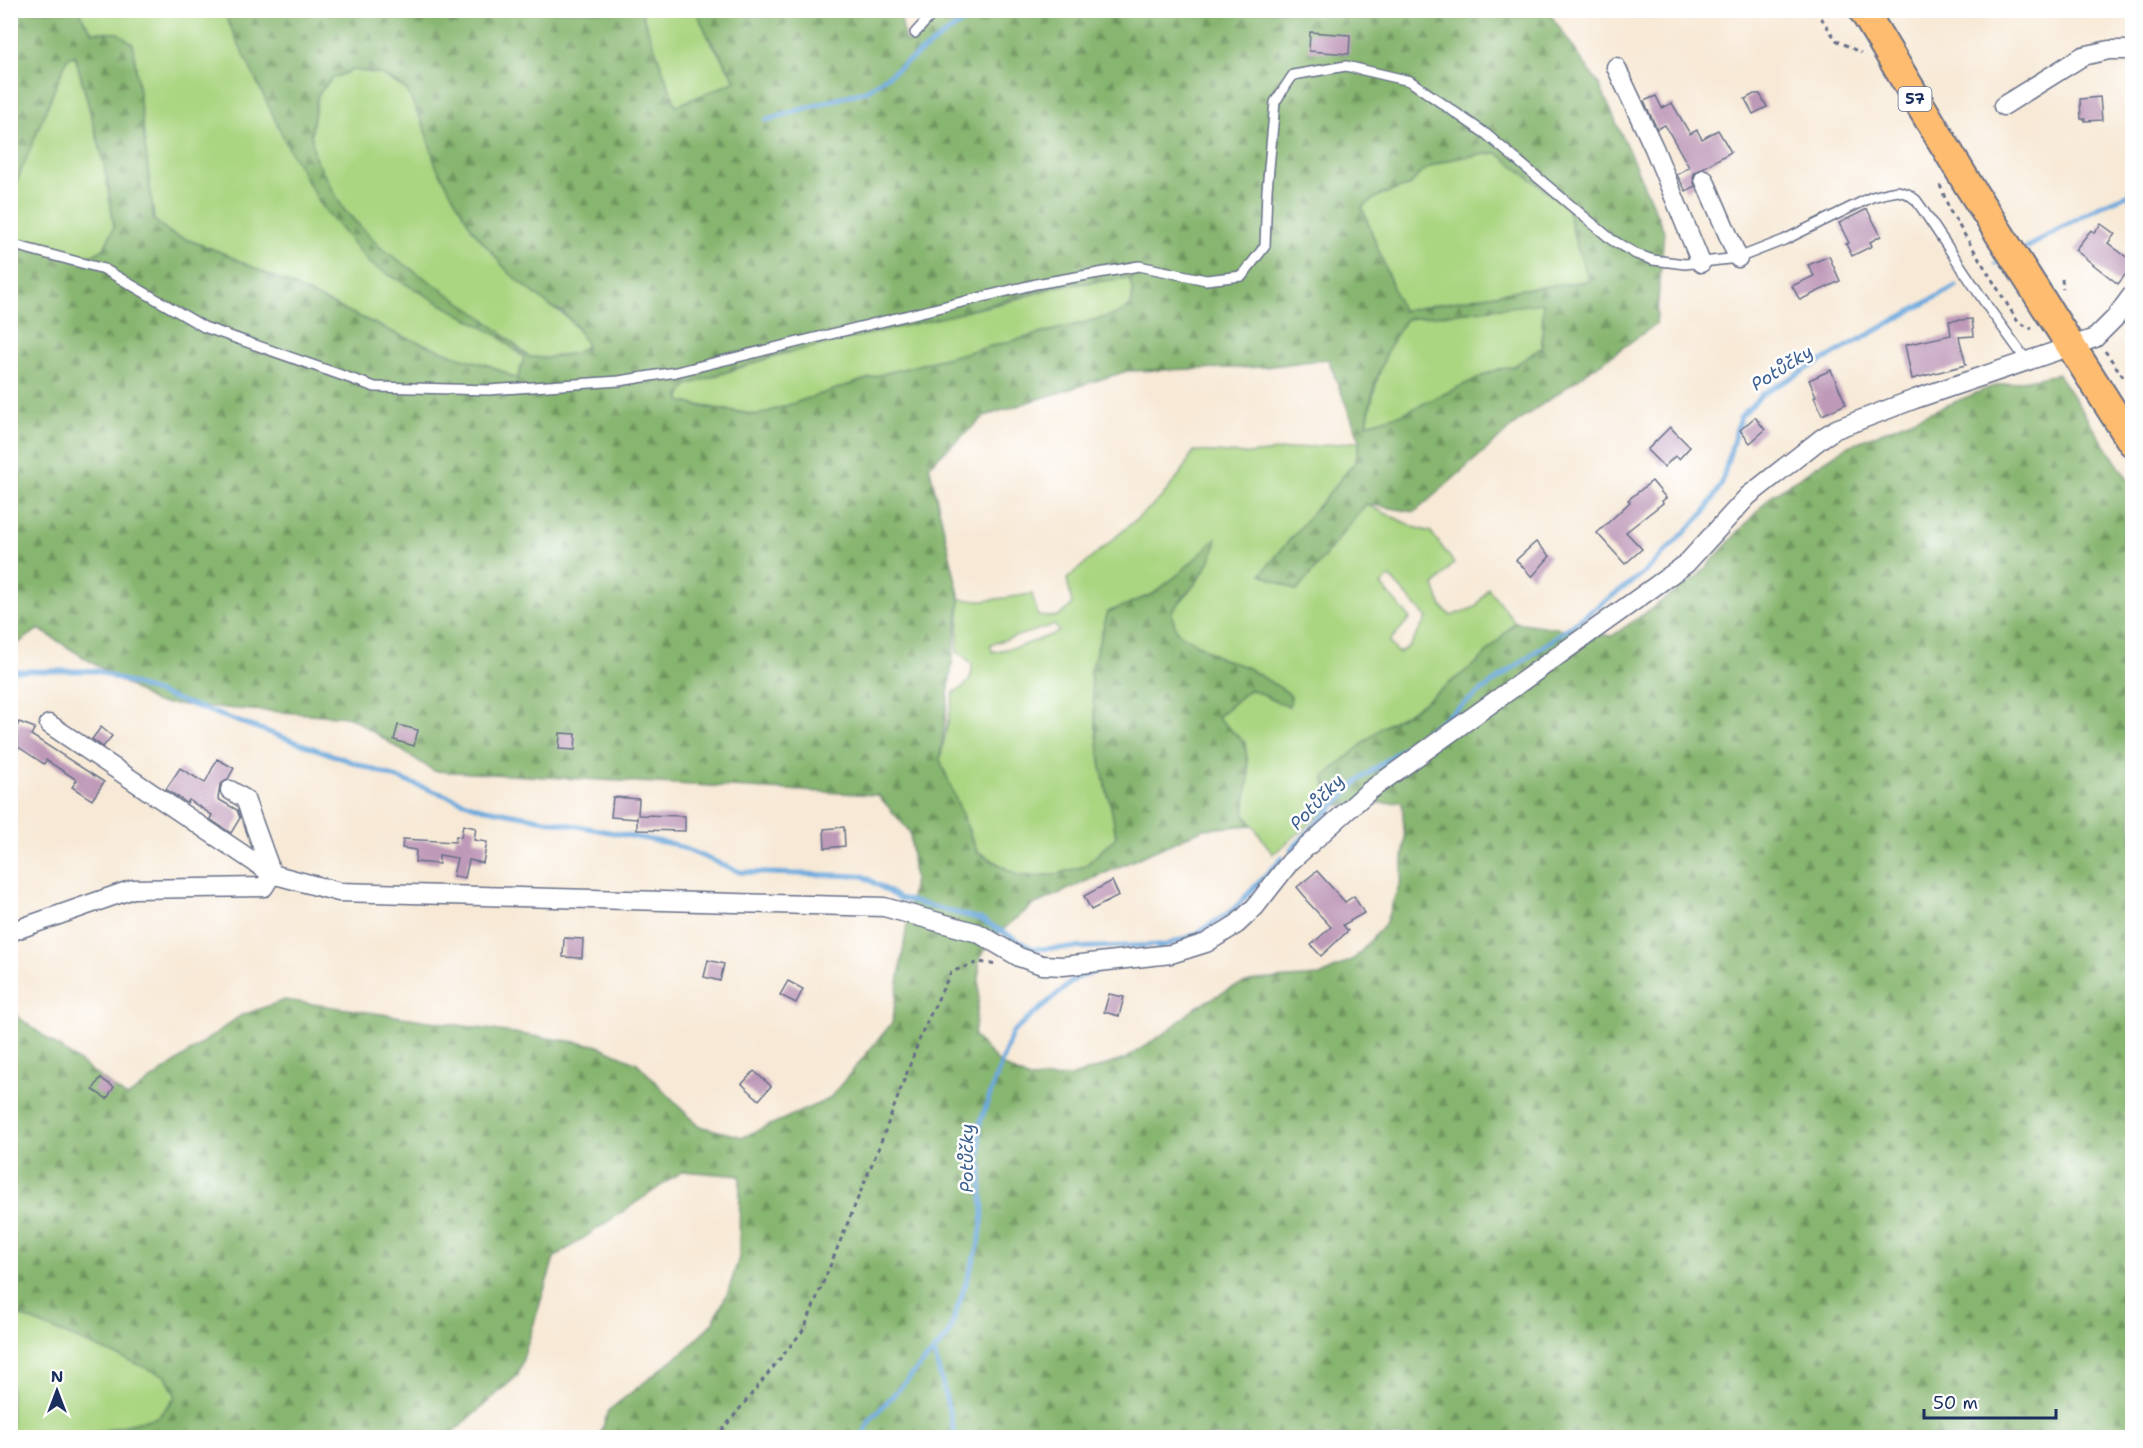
<svg xmlns="http://www.w3.org/2000/svg" width="2143" height="1448" viewBox="0 0 2143 1448" font-family="'Shantell Sans',sans-serif">
	<defs>
		<pattern id="forest-firs" width="22" height="20" patternUnits="userSpaceOnUse" patternTransform="scale(1.5)"><rect width="22" height="20" fill="#87b66f"/><path d="M5 1l3.5 6h-7zM16 11l3.5 6h-7z" fill="#6e945e"/></pattern>
	</defs>
	<rect width="100%" height="100%" fill="#fff"/>
	<filter id="ink" filterUnits="userSpaceOnUse"><feTurbulence type="fractalNoise" baseFrequency=".0167" numOctaves="2"/><feDisplacementMap in="SourceGraphic" scale="12" xChannelSelector="R" yChannelSelector="G"/><feConvolveMatrix kernelMatrix="1 2 1 2 8 2 1 2 1" color-interpolation-filters="sRGB"/></filter>
	<filter id="wash" filterUnits="userSpaceOnUse"><feTurbulence type="fractalNoise" baseFrequency=".008" numOctaves="4" result="noise"/><feDisplacementMap in="SourceGraphic" scale="24" xChannelSelector="R" yChannelSelector="G"/><feGaussianBlur stdDeviation="1.35" result="paint"/><feColorMatrix in="noise" values="0 0 0 0 0 0 0 0 0 0 0 0 0 0 0 0 0 1.4 0 .05"/><feComposite in="paint" operator="in"/></filter>
	<g filter="url(#wash)">
		<rect width="100%" height="100%" fill="#f7e9d6"/>
		<g fill="#aad581" stroke="#628270" stroke-width="1.5" fill-rule="evenodd">
			<path d="M80,11h143l32,62 115,191 127,71 27,23 -7,21 -26,-13 -29,-8 -63,-23 -181,-84 -46,-17 -18,-14 -21,-176 -29,-12h-12l-8,-11z"/>
			<path d="M641,11h55l13,27 27,44 -60,24z"/>
			<path d="M75,55l29,108 10,64 -10,22 -13,8 -80,-14 -1,-47 57,-138z"/>
			<path d="M353,70l28,4 25,15 17,35 128,183c18,8 27,22 36,38l-12,8 -29,5 -17,-1 -47,-40 -100,-68 -38,-39 -29,-52 -4,-24 7,-40 15,-16z"/>
			<path d="M1498,153l69,54 9,38 14,36 -66,8 -122,22 -40,-104 18,-12 31,-10c14,-27 59,-29 87,-32z"/>
			<path d="M1129,278l4,14 -2,14 -14,8 -238,61 -121,40 -78,-13v-6l7,-11 91,-30 233,-54 47,-15z"/>
			<path d="M1543,303l-1,45 -28,18 -21,5 -91,43 -35,10c7,-36 16,-76 39,-105z"/>
			<path d="M1360,441l-4,20 -94,112 35,18 69,-87 48,23 17,5 23,31 -20,23 8,21 9,9 25,-9 12,-19 27,34 -36,39 -63,47 -35,20 -57,49 8,29 -59,48 -29,-41 5,-38 -4,-32 -28,-26 33,-28 38,18 3,-10 -4,-5 -41,-25 -26,-9 -43,-25 -6,-21c15,-16 45,-51 45,-72l-36,33 -27,21 -45,18 -18,61 11,94 11,44 4,26 -31,29 -31,9 -35,1 -42,-25 -37,-91 14,-68c14,-6 18,-12 18,-27l-8,-9 -7,-4 3,-53 23,2 49,-7 6,22c17,2 23,2 34,-12l-5,-25 94,-81 17,-21 16,-26 55,3zM1390,577l37,41 -17,28 -12,7 -9,-11 21,-24 -29,-33zM1054,625l5,7 -38,14 -29,6 -1,-8z"/>
			<path d="M11,1313l28,9 127,54 10,21 -18,20 -71,18 -3,2 -73,1z"/>
		</g>
		<path fill="url(#forest-firs)" stroke="#517266" stroke-width="1.5" fill-rule="evenodd" d="M950,10l598,1 52,75 64,145 -8,93 -136,96 -105,92 -49,-8 -69,87 -36,-17 95,-113 4,-21 -32,-81 -64,8 -137,4 -142,45 -56,49 31,134 -20,161 37,92 42,24 35,-1 31,-9 31,-29 -4,-26 -11,-44 -11,-94 18,-61 45,-18 27,-21 36,-34c-1,25 -29,55 -45,73l6,20 43,26 26,9 41,25 4,5 -2,10 -39,-18 -33,28 28,26 4,32 -5,38 7,12 -47,4 -171,76 -43,35 -11,22v33l-5,41 27,29 28,14 41,-2 55,-18 40,-26 31,-26 35,-19 25,-8 64,-4 35,-18 30,-34 16,-44 4,-40 -3,-38 -70,4 -8,-29 57,-49 35,-20 63,-47 36,-39 97,14 86,-60 74,-81 74,-48 145,-60 67,-13 74,112v951h-1533l10,-27 79,-62 25,-26 15,-30 11,-34 1,-82 -57,-5 -129,87 -36,117 -70,62h-364l3,-2 71,-18 18,-20 -10,-21 -155,-64v-300l116,85 113,-81 45,-16 311,45 41,18 61,63 45,11 86,-38 63,-76 22,-144 -4,-47 -32,-37 -444,-24 -84,-54 -194,-14 -117,-74 -28,19 -1,-405 81,13 13,-7 10,-22 -10,-64 -29,-108 -8,4 -56,137v-185h69l4,10 8,11 26,1 15,11 21,176 18,14 46,17 181,84 63,23 29,8 26,13 7,-21 -27,-23 -127,-71 -49,-59 -33,-58 -65,-136h418l35,95 60,-25 -27,-43 -13,-27h207l-2,7 4,24zM353,70l28,4 25,15 17,35 13,42 36,63 37,44 42,34 12,5 14,15 10,19 -12,7 -29,5 -17,-1 -47,-40 -100,-68 -38,-39 -29,-52 -4,-24 7,-40 15,-16zM1497,153l70,54 9,38 14,36 -66,8 -122,22 -40,-104 18,-12 31,-10c14,-27 59,-29 86,-32zM1129,278l4,14 -2,14 -14,8 -238,61 -121,40 -55,-8 -23,-6v-5l7,-11 91,-30 175,-40 105,-29zM1543,303l-1,44 -28,19 -21,5 -91,43 -35,10c4,-33 19,-79 39,-105z"/>
		<g fill="none" stroke-linecap="round" stroke-linejoin="round">
			<g stroke="#6ba8dc" stroke-width="5">
				<path d="M766,120l102,-30 111,-80"/>
				<path d="M2026,248l74,-42 32,-13"/>
				<path d="M1996,264l2,-1"/>
				<path d="M10,671h87l384,137 192,36 67,28 123,4 36,22 81,21 53,30 129,-4"/>
				<path d="M1291,850l67,-69 287,-209 60,-60 16,-27 19,-68 24,-24 192,-107"/>
				<path d="M1158,948l38,-14 36,-23 50,-53"/>
				<path d="M934,1352l22,86"/>
				<path d="M862,1438l8,-18 78,-84 31,-92 4,-29 -4,-89 33,-93 63,-54 27,-10"/>
			</g>
		</g>
		<g id="blocks">
			<g fill="#be99b8">
				<path d="M1310,32l40,3 -1,19 -40,-3z"/>
				<path d="M1754,94h6l7,13 -14,7 -8,-15z"/>
				<path d="M1656,96l6,12 10,-5 18,31 7,-4 5,9 16,-9 13,22 -37,21 -1,5 2,8 -9,5 -9,-16 12,-8 -24,-42 -8,4 -13,-28z"/>
				<path d="M2100,97l2,23 -17,1v-2h-4l-1,-20z"/>
				<path d="M1867,209l14,27 -11,6 2,4 -20,10 -6,-12 3,-1 -10,-20z"/>
				<path d="M2101,224l14,10 -7,9 25,19v3l-15,19 -43,-34 16,-20 3,3z"/>
				<path d="M1829,256l11,25 -40,19 -8,-14 22,-10 -6,-11z"/>
				<path d="M1972,319l2,17 -15,1 7,28 -54,14 -7,-34 46,-10 -2,-14z"/>
				<path d="M1831,370l15,34 -24,11 -8,-18 2,-1 -7,-16z"/>
				<path d="M1755,417l10,13 -15,13 -10,-13z"/>
				<path d="M1670,427l20,20 -11,12 -4,-3 -11,11 -17,-17z"/>
				<path d="M1652,481l14,17 -4,3 1,2 -37,29 16,17 -17,15 -28,-31 33,-31 -2,-2z"/>
				<path d="M1536,542l14,14 -18,21 -16,-17z"/>
				<path d="M19,722l16,6 -4,7 73,47 -12,18 -20,-13 5,-7 -31,-20 -2,4 -33,-22z"/>
				<path d="M398,725l20,5 -4,16 -20,-6z"/>
				<path d="M101,727l11,9 -9,11 -11,-8z"/>
				<path d="M560,733l16,1 -1,16 -16,-1z"/>
				<path d="M217,759l17,9 -6,11 -8,6 -2,14 19,11 3,8 -9,15 -21,-14 2,-4 -23,-15 -2,3 -21,-14 14,-21 25,15z"/>
				<path d="M613,797l26,2 -1,16 47,1v15l-48,-1v-14v3l-26,-2z"/>
				<path d="M463,825l13,3 -2,12 13,2 -4,21 -14,-3 -4,18 -12,-2 4,-18 -18,-3v9l-24,-2 1,-12 -14,-2 1,-9 52,3 1,-6 5,1z"/>
				<path d="M844,827l1,19 -20,2 -1,-19z"/>
				<path d="M1317,871l28,31 9,-6 10,17 -21,12 5,6 -27,25 -10,-11 20,-18 -25,-27 1,-1 -10,-12z"/>
				<path d="M1112,881l7,15 -28,14 -7,-14z"/>
				<path d="M564,938l19,1 -1,19 -19,-1z"/>
				<path d="M708,960l16,4 -4,17 -16,-4z"/>
				<path d="M788,981l15,8 -7,14 -16,-8z"/>
				<path d="M1109,994l15,3 -5,19 -15,-4z"/>
				<path d="M754,1071l17,15 -12,14 -17,-16z"/>
				<path d="M100,1078l14,9 -7,12 -14,-9z"/>
			</g>
		</g>
	</g>
	<g filter="url(#ink)">
		<use href="#blocks" fill-opacity="0" stroke="#687088" stroke-width="1.5"/>
		<g fill="none" stroke-linecap="round" stroke-linejoin="round">
			<g stroke="#687088" stroke-width="12">
				<g id="service">
					<path d="M915,33l21,-23"/>
					<path d="M10,244l94,25 100,58 171,60 114,3 130,-9 57,-9 360,-88 103,-18 67,14 36,-4 23,-30 2,-56 8,-88 18,-27 53,-9 64,15 76,53 126,106 24,14 17,6 32,4 53,-6 46,-18 88,-43 15,-4 11,-2 10,3 8,6 7,10 67,100 37,51"/>
				</g>
			</g>
			<g stroke="#687088" stroke-width="21">
				<g id="minor">
					<path d="M1616,67l38,81 47,115"/>
					<path d="M2003,106l80,-50 26,-6h23"/>
					<path d="M1704,179l34,79"/>
					<path d="M49,724l223,150 67,18 545,15 94,26 41,24 23,8 21,1 108,-12 35,-11 31,-19 18,-17 35,-45 79,-71 317,-227 62,-68 74,-58 14,-9 79,-30 180,-61 20,-20 17,-23"/>
					<path d="M10,932l123,-43 131,-2 8,-13 -27,-75 -15,-9"/>
				</g>
			</g>
			<g stroke="#687088" stroke-width="32">
				<path id="primary" d="M1863,10l106,176 163,256"/>
			</g>
			<g stroke="#687088" stroke-width="3" stroke-dasharray="4.5 4.5" stroke-linecap="butt">
				<path d="M1816,10l20,30 25,13"/>
				<path d="M1940,185l10,26 68,111 14,7"/>
				<path d="M2062,279l1,10"/>
				<path d="M2105,351l27,38"/>
				<path d="M716,1438l88,-109 75,-182 44,-117 28,-58 28,-10 18,3"/>
			</g>
			<use href="#service" stroke="#fff" stroke-width="9"/>
			<use href="#minor" stroke="#fff" stroke-width="18"/>
			<use href="#primary" stroke="#fdbc70" stroke-width="28"/>
		</g>
	</g>
	<g text-anchor="middle" dominant-baseline="central" stroke-width="5" stroke-linejoin="round" paint-order="stroke">
		<rect fill="#fff" stroke="#5f6d8e" stroke-width="1.5" x="1898.5" y="87" width="33" height="24" rx="4.5"/>
		<g font-size="15" font-weight="bold" fill="#1b2f5e">
			<text x="1915" y="99">57</text>
		</g>
		<g font-size="18" font-style="italic" fill="#3b5f90" stroke="#fff">
			<text transform="translate(1782 368) rotate(-32)">Potůčky</text>
			<text transform="translate(1317 802) rotate(-46)">Potůčky</text>
			<text transform="translate(967 1158) rotate(-90)">Potůčky</text>
		</g>
	</g>
	<rect width="2143" height="1448" fill="none" stroke="#fff" stroke-width="36"/>
	<g transform="translate(57 1391)" stroke="#ffffff" stroke-width="4.5" paint-order="stroke">
	<path d="M0-4.5L10 22L0 15L-10 22Z" fill="#1b2f5e"/>
	<text y="-9" font-size="16" font-weight="bold" text-anchor="middle" fill="#1b2f5e">N</text>
	</g>
	<path d="M1924 1409v9h132v-9" fill="none" stroke="#1b2f5e" stroke-width="3"/>
	<text x="1933" y="1409" font-size="18" fill="#1b2f5e" stroke="#ffffff" stroke-width="4.5" paint-order="stroke">50 m</text>
</svg>
